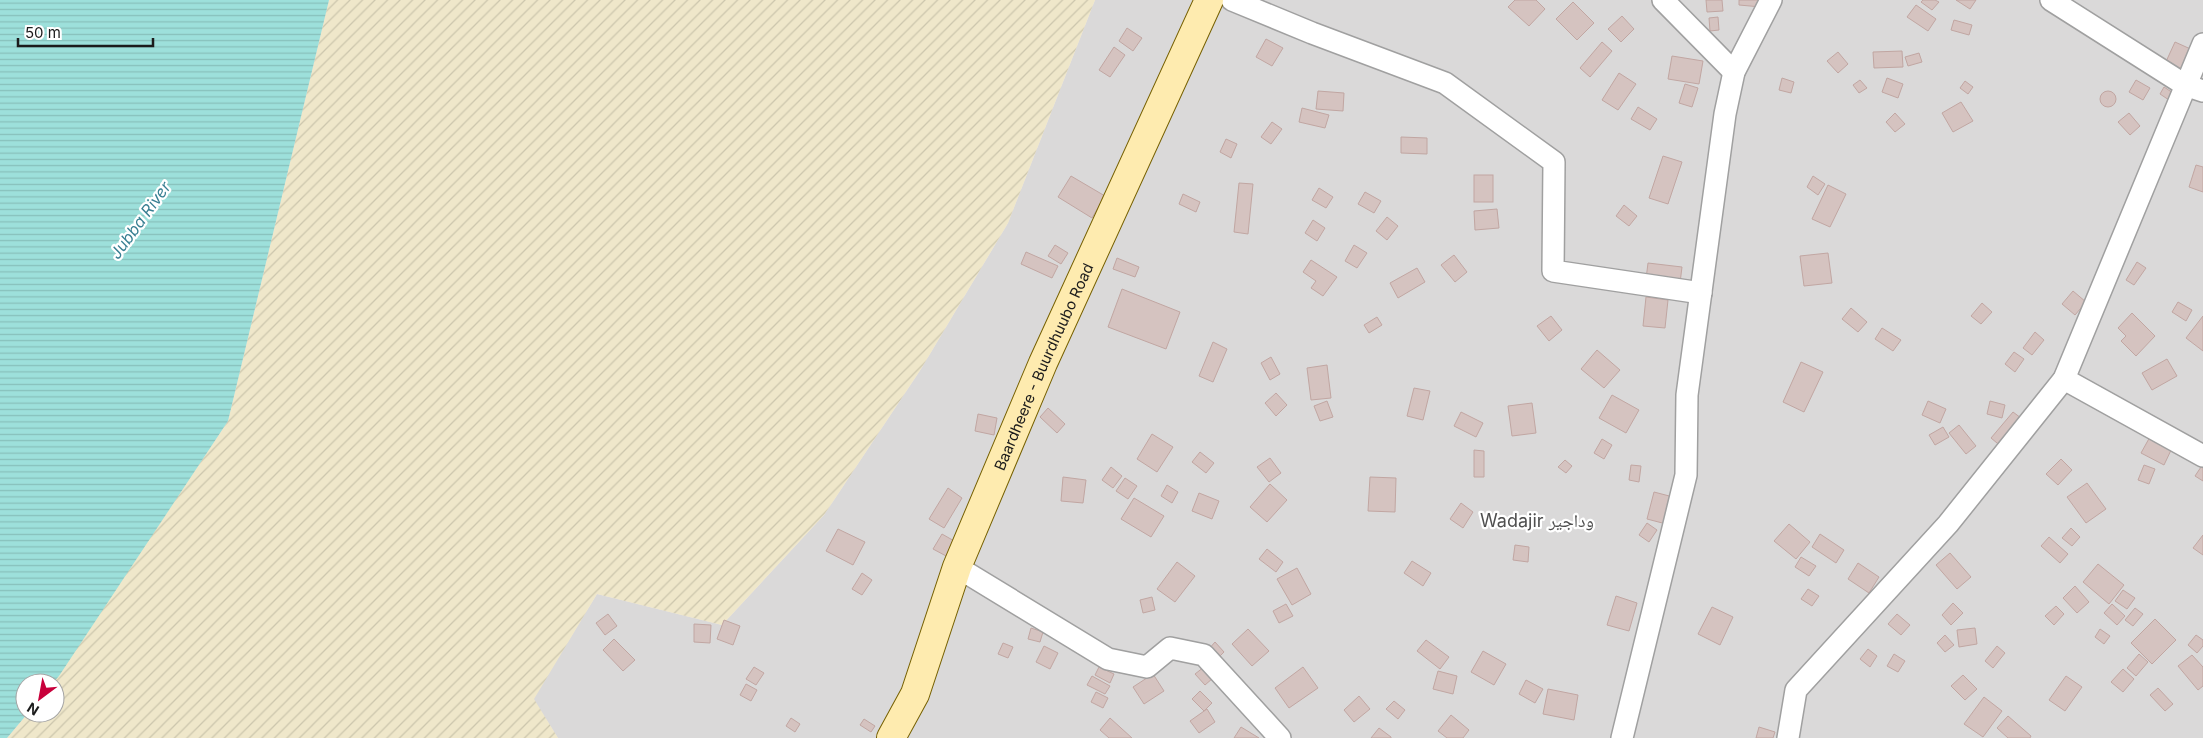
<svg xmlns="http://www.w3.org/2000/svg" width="2203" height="738" viewBox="0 0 2203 738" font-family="Inter,'Noto Naskh Arabic',sans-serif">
	<defs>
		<pattern id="farmland-furrows" width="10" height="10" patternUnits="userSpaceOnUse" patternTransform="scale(1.25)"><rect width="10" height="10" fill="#efe7ca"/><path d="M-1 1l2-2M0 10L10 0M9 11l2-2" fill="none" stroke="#ccc6ad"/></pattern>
		<pattern id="water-rules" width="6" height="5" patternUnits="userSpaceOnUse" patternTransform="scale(1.25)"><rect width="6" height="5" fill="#9de0db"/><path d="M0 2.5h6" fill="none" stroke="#87c0bb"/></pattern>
	</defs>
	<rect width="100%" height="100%" fill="#eee6e0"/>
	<path fill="#dad9d9" d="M1095,0h1108v738h-1645l-25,-39 64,-105 125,31 102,-110 97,-146 87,-146z"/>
	<path fill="url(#farmland-furrows)" d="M329,0h766l-87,223 -87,146 -97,146 -102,110 -125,-31 -63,105 24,39h-551l21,-25h27v-30h-2l175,-262z"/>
	<path fill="url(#water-rules)" d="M0,0h329l-101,421 -169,255 -6,7h-28v30h3l-21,25h-7z"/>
	<g fill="#d5c3c0" stroke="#c1a6a2">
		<path d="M1515,0h21l9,9 -16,17 -21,-19z"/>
		<path d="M1706,0h16l1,11 -16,1z"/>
		<path d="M1739,0h22v7l-22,-2z"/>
		<path d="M1923,0h12l4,2 -7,8 -11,-8z"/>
		<path d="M1956,0h20l-6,9z"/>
		<path d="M1573,2l21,21 -17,17 -21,-21z"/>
		<path d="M1916,5l20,14 -8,12 -21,-14z"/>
		<path d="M1622,16l12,13 -13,13 -13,-13z"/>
		<path d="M1718,17l1,13 -9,1 -1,-13z"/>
		<path d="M1954,20l18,5 -3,10 -18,-5z"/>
		<path d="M1127,28l15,10 -9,13 -14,-10z"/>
		<path d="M1266,39l17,9 -11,18 -16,-9z"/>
		<path d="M1602,42l10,9 -22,26 -10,-9z"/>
		<path d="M2175,42l20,9 -12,24 -19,-9z"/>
		<path d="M1114,47l11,8 -15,22 -11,-7z"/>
		<path d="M1902,51l1,16 -29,1 -1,-16z"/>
		<path d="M1838,52l10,12 -10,9 -11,-12z"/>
		<path d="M1919,53l3,9 -14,4 -3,-9z"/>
		<path d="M1672,56l31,5 -4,23 -31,-5z"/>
		<path d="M1619,73l17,11 -18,26 -16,-10z"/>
		<path d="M1782,78l12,4 -3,11 -12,-3z"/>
		<path d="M1887,78l16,6 -5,14 -16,-6z"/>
		<path d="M1860,80l7,8 -8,5 -6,-8z"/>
		<path d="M2136,80l14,8 -7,12 -14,-8z"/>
		<path d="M1965,81l8,6 -5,7 -8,-6z"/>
		<path d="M1685,84l13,4 -6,19 -13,-4z"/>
		<path d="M2164,87l9,6 -4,7 -9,-6z"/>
		<path d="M1318,91l26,2 -1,18 -27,-2z"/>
		<circle cx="2108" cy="99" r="8"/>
		<path d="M1961,102l12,19 -20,11 -11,-19z"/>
		<path d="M1638,107l19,12 -7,11 -19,-11z"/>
		<path d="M1302,108l27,7 -4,13 -26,-6z"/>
		<path d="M1895,113l10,11 -10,8 -9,-10z"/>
		<path d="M2129,113l11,13 -10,9 -12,-13z"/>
		<path d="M1272,122l10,7 -11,15 -10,-7z"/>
		<path d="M1401,137l26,1v16l-26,-1z"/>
		<path d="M1226,139l11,5 -6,14 -11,-6z"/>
		<path d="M1663,156l19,6 -14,42 -19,-6z"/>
		<path d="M2196,165l7,2v25l-14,-5z"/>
		<rect x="1474" y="175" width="19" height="27"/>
		<path d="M1071,176l34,20 -13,22 -34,-21z"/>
		<path d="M1813,176l12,8 -7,11 -11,-8z"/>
		<path d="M1239,183l14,1 -5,50 -14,-2z"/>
		<path d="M1828,185l18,9 -16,33 -18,-8z"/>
		<path d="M1319,188l14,9 -7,11 -14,-8z"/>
		<path d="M1365,192l16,9 -7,12 -16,-9z"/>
		<path d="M1183,194l17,8 -4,10 -17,-8z"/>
		<path d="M1624,205l13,11 -8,10 -13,-10z"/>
		<path d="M1497,209l2,19 -24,2 -1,-19z"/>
		<path d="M1387,217l11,9 -11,14 -11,-9z"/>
		<path d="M1313,220l12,8 -8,13 -12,-8z"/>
		<path d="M1055,245l13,8 -7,11 -13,-8z"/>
		<path d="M1354,245l13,8 -10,15 -12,-7z"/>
		<path d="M1026,252l32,14 -6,12 -31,-14z"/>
		<path d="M1828,253l4,30 -28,3 -4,-30z"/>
		<path d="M1454,255l13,17 -12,10 -14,-17z"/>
		<path d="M1117,258l22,9 -4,10 -22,-8z"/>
		<path d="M1311,260l26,17 -14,19 -12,-8 5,-7 -13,-9z"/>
		<path d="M2137,262l9,6 -12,17 -8,-5z"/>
		<path d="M1648,263l34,4 -2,16 -34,-4z"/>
		<path d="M1417,268l8,14 -27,16 -8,-15z"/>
		<path d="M1122,289l58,23 -14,37 -58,-22z"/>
		<path d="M2073,291l13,11 -11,13 -13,-11z"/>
		<path d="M1646,297l22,3 -3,28 -22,-2z"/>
		<path d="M2178,302l14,8 -6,11 -14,-9z"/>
		<path d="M1982,303l10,9 -11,12 -10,-8z"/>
		<path d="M1851,308l16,14 -9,10 -16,-13z"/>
		<path d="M2132,313l23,23 -19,20 -15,-15 5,-5 -8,-8z"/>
		<path d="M1551,316l11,14 -13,11 -12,-15z"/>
		<path d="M2203,316v35l-17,-13z"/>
		<path d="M1377,317l5,8 -13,8 -5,-8z"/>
		<path d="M1882,328l19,12 -8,11 -18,-12z"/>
		<path d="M2035,332l9,8 -12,15 -9,-7z"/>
		<path d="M1213,342l14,7 -14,33 -14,-6z"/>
		<path d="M1597,350l23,20 -16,18 -23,-19z"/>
		<path d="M2014,352l10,7 -9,13 -10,-8z"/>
		<path d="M1271,357l9,17 -10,6 -9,-17z"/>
		<path d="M2167,359l10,17 -25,14 -10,-17z"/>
		<path d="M1801,362l22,10 -19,40 -21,-10z"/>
		<path d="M1327,365l4,33 -20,2 -4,-32z"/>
		<path d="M1414,388l16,3 -7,29 -16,-4z"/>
		<path d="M1276,393l11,12 -11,11 -11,-13z"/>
		<path d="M1612,395l27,15 -13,23 -27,-15z"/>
		<path d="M1327,401l6,16 -13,4 -6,-15z"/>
		<path d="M1928,401l18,8 -6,14 -18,-8z"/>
		<path d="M1990,401l15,4 -3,13 -15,-4z"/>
		<path d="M1532,403l4,30 -24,3 -4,-30z"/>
		<path d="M1048,408l17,16 -8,9 -17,-16z"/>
		<path d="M1461,412l22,11 -7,14 -22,-11z"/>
		<path d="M2013,412l12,9 -22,27 -12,-10z"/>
		<path d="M978,414l19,4 -3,17 -19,-4z"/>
		<path d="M1959,425l17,21 -10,8 -17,-21z"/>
		<path d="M1943,427l6,10 -14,8 -6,-10z"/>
		<path d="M1152,434l21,13 -16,25 -20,-13z"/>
		<path d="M2151,435l22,11 -9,19 -23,-12z"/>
		<path d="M1602,439l10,6 -8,14 -10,-6z"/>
		<path d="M1474,450l10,1v26h-10z"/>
		<path d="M1200,452l14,11 -8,10 -14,-11z"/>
		<path d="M1270,458l11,15 -12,9 -12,-15z"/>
		<path d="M2061,459l11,11 -14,15 -12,-11z"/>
		<path d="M1565,460l7,6 -6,7 -8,-6z"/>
		<path d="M1631,465l10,1 -2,16 -10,-2z"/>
		<path d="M2144,465l11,4 -6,15 -11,-4z"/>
		<path d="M1111,467l11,9 -9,12 -11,-8z"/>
		<path d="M2201,467l2,1v13l-8,-5z"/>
		<path d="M1063,477l23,3 -3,23 -22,-2z"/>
		<path d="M1370,477l26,1 -1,34 -27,-1z"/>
		<path d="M1125,478l12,8 -9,13 -12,-8z"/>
		<path d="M2087,483l19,26 -20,14 -19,-26z"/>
		<path d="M1270,484l17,16 -20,22 -17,-15z"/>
		<path d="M1167,485l11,7 -6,11 -11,-7z"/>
		<path d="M948,488l14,10 -18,30 -15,-9z"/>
		<path d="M1654,492l23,6 -7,27 -23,-6z"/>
		<path d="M1199,493l20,8 -7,18 -20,-8z"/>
		<path d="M1134,498l30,18 -13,21 -30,-18z"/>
		<path d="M1461,503l12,9 -10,16 -13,-9z"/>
		<path d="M1647,523l10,7 -8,12 -10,-7z"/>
		<path d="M1789,524l21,18 -14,17 -22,-18z"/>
		<path d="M2071,528l9,9 -8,9 -10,-8z"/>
		<path d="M838,529l27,13 -12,23 -27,-14z"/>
		<path d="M942,534l14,8 -8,15 -15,-8z"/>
		<path d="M1820,534l24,16 -8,13 -24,-16z"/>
		<path d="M2203,535v20l-10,-7z"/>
		<path d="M2049,537l19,17 -8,9 -19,-17z"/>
		<path d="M1515,545l14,2 -1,15 -15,-2z"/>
		<path d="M1267,549l16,13 -7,10 -17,-13z"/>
		<path d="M1950,553l21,24 -14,12 -21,-24z"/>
		<path d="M1801,557l15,9 -7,10 -14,-9z"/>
		<path d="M1412,561l19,12 -8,13 -19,-13z"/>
		<path d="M1177,562l18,14 -20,26 -18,-13z"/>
		<path d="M1858,563l21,14 -10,16 -21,-14z"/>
		<path d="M2098,564l26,21 -15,19 -26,-22z"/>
		<path d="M1297,568l14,26 -19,11 -15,-26z"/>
		<path d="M862,573l10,7 -10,15 -10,-6z"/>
		<path d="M2075,586l14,16 -12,11 -14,-15z"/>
		<path d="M1808,589l11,7 -7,10 -11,-7z"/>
		<path d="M2123,590l12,8 -8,11 -12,-8z"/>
		<path d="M1616,596l21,7 -8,28 -22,-6z"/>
		<path d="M1152,597l3,13 -12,3 -3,-13z"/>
		<path d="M1953,603l10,10 -12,12 -9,-10z"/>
		<path d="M1286,604l7,12 -14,7 -6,-12z"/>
		<path d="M2112,604l13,12 -8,9 -13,-12z"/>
		<path d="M2056,606l8,8 -10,11 -9,-9z"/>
		<path d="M1712,607l21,10 -13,28 -22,-11z"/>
		<path d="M2135,608l8,6 -10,12 -8,-6z"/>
		<path d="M608,614l9,12 -12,9 -9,-12z"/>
		<path d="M1897,614l13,11 -9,10 -13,-11z"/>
		<path d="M2155,619l21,21 -24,24 -21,-21z"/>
		<path d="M724,620l16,6 -7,19 -16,-6z"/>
		<path d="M694,624l17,1 -1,18 -16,-1z"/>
		<path d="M1031,628l12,4 -3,10 -12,-3z"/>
		<path d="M1975,628l2,16 -18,3 -2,-17z"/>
		<path d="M1248,629l21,22 -17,15 -20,-22z"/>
		<path d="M2100,629l10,7 -6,8 -9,-7z"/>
		<path d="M1945,635l9,10 -9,7 -8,-9z"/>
		<path d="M2196,635l7,5v6l-6,7 -9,-8z"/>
		<path d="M614,639l21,21 -12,11 -20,-21z"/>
		<path d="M1426,640l23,17 -9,12 -23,-18z"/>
		<path d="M1215,642l9,10 -7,7 -9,-9z"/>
		<path d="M1003,643l10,4 -5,11 -10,-4z"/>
		<path d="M1044,646l14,7 -8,16 -14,-7z"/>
		<path d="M1997,646l8,7 -12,15 -8,-7z"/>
		<path d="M1868,649l9,7 -7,11 -10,-8z"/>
		<path d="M1483,651l23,13 -12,21 -23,-13z"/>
		<path d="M1894,654l11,7 -7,11 -11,-6z"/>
		<path d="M2139,654l9,8 -12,14 -9,-8z"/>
		<path d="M2192,655l11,12v19l-5,4 -20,-24z"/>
		<path d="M754,667l10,6 -8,12 -10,-6z"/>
		<path d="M1099,667l15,7 -4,9 -15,-8z"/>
		<path d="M1204,667l9,11 -8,7 -10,-11z"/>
		<path d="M1303,667l15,21 -29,20 -14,-20z"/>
		<path d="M2123,669l11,10 -11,13 -12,-10z"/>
		<path d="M1438,671l19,5 -4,18 -20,-5z"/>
		<path d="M1153,674l11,17 -20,13 -11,-17z"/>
		<path d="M1963,675l14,14 -12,11 -14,-14z"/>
		<path d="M1092,676l18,10 -5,8 -18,-9z"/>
		<path d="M2066,676l16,11 -17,24 -16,-11z"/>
		<path d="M1526,680l17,9 -8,14 -16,-9z"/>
		<path d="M746,684l11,6 -6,11 -11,-6z"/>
		<path d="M2158,688l15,16 -8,7 -15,-16z"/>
		<path d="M1548,689l30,6 -4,25 -31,-6z"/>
		<path d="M1200,691l12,12 -8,8 -12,-12z"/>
		<path d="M1096,692l12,6 -5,10 -12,-6z"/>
		<path d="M1359,696l11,13 -16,13 -10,-12z"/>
		<path d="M1984,697l18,14 -19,26 -19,-13z"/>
		<path d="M1394,701l11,9 -7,9 -12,-10z"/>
		<path d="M1207,709l8,13 -16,11 -9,-12z"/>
		<path d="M1451,715l18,15 -6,8h-16l-9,-7z"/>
		<path d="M2008,716l23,20 -1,2h-22l-11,-10z"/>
		<path d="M791,718l9,6 -5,8 -9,-6z"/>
		<path d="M1110,718l22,20h-23l-9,-8z"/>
		<path d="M864,719l11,7 -4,6 -11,-7z"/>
		<path d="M1241,727l18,11h-25z"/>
		<path d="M1759,727l16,5 -2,6h-17z"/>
		<path d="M1379,728l12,9v1h-20z"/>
	</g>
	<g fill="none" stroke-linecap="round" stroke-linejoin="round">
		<g stroke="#a0a0a0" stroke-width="24">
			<g id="street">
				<path d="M1232,0l80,33 133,50 109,79 -1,109 148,22"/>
				<path d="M1663,0l71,72"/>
				<path d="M2051,0l134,85 18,6"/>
				<path d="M2064,379l139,77"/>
				<path d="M957,567l151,92 39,8 23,-19 34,7 76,83"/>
				<path d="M1622,738l64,-263 1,-80 38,-281 9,-42 37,-72"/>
				<path d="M1788,738l8,-48 152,-166 116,-145 139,-335"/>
			</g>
		</g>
		<g stroke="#766000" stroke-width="30">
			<g id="secondary">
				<path id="s1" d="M891,738l24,-44 42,-127 86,-204 166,-363"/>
			</g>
		</g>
		<use href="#street" stroke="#fff" stroke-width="21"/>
		<use href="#secondary" stroke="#feebaf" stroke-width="28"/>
	</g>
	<g text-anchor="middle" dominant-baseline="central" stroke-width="4.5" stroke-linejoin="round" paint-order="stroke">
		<g font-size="15" fill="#1c1c1c" stroke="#fff">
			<text stroke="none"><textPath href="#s1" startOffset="402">Baardheere - Buurdhuubo Road</textPath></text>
		</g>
		<g font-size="16" font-style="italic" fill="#387f92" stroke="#fff">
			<text transform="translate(140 220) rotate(-54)">Jubba River</text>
		</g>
		<g font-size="18" fill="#4f4f4f" stroke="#fff">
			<text x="1537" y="520">Wadajir وداجير</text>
		</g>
	</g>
	<g transform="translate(40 698) rotate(212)"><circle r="24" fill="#ffffff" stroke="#a4a4a4"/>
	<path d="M0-4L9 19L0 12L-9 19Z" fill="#c8003b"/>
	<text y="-8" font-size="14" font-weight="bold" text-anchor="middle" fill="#1c1c1c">N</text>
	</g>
	<path d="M18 38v8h135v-8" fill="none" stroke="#1c1c1c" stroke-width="2.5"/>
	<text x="25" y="38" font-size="15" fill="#1c1c1c" stroke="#ffffff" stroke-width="4" paint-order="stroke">50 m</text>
</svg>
